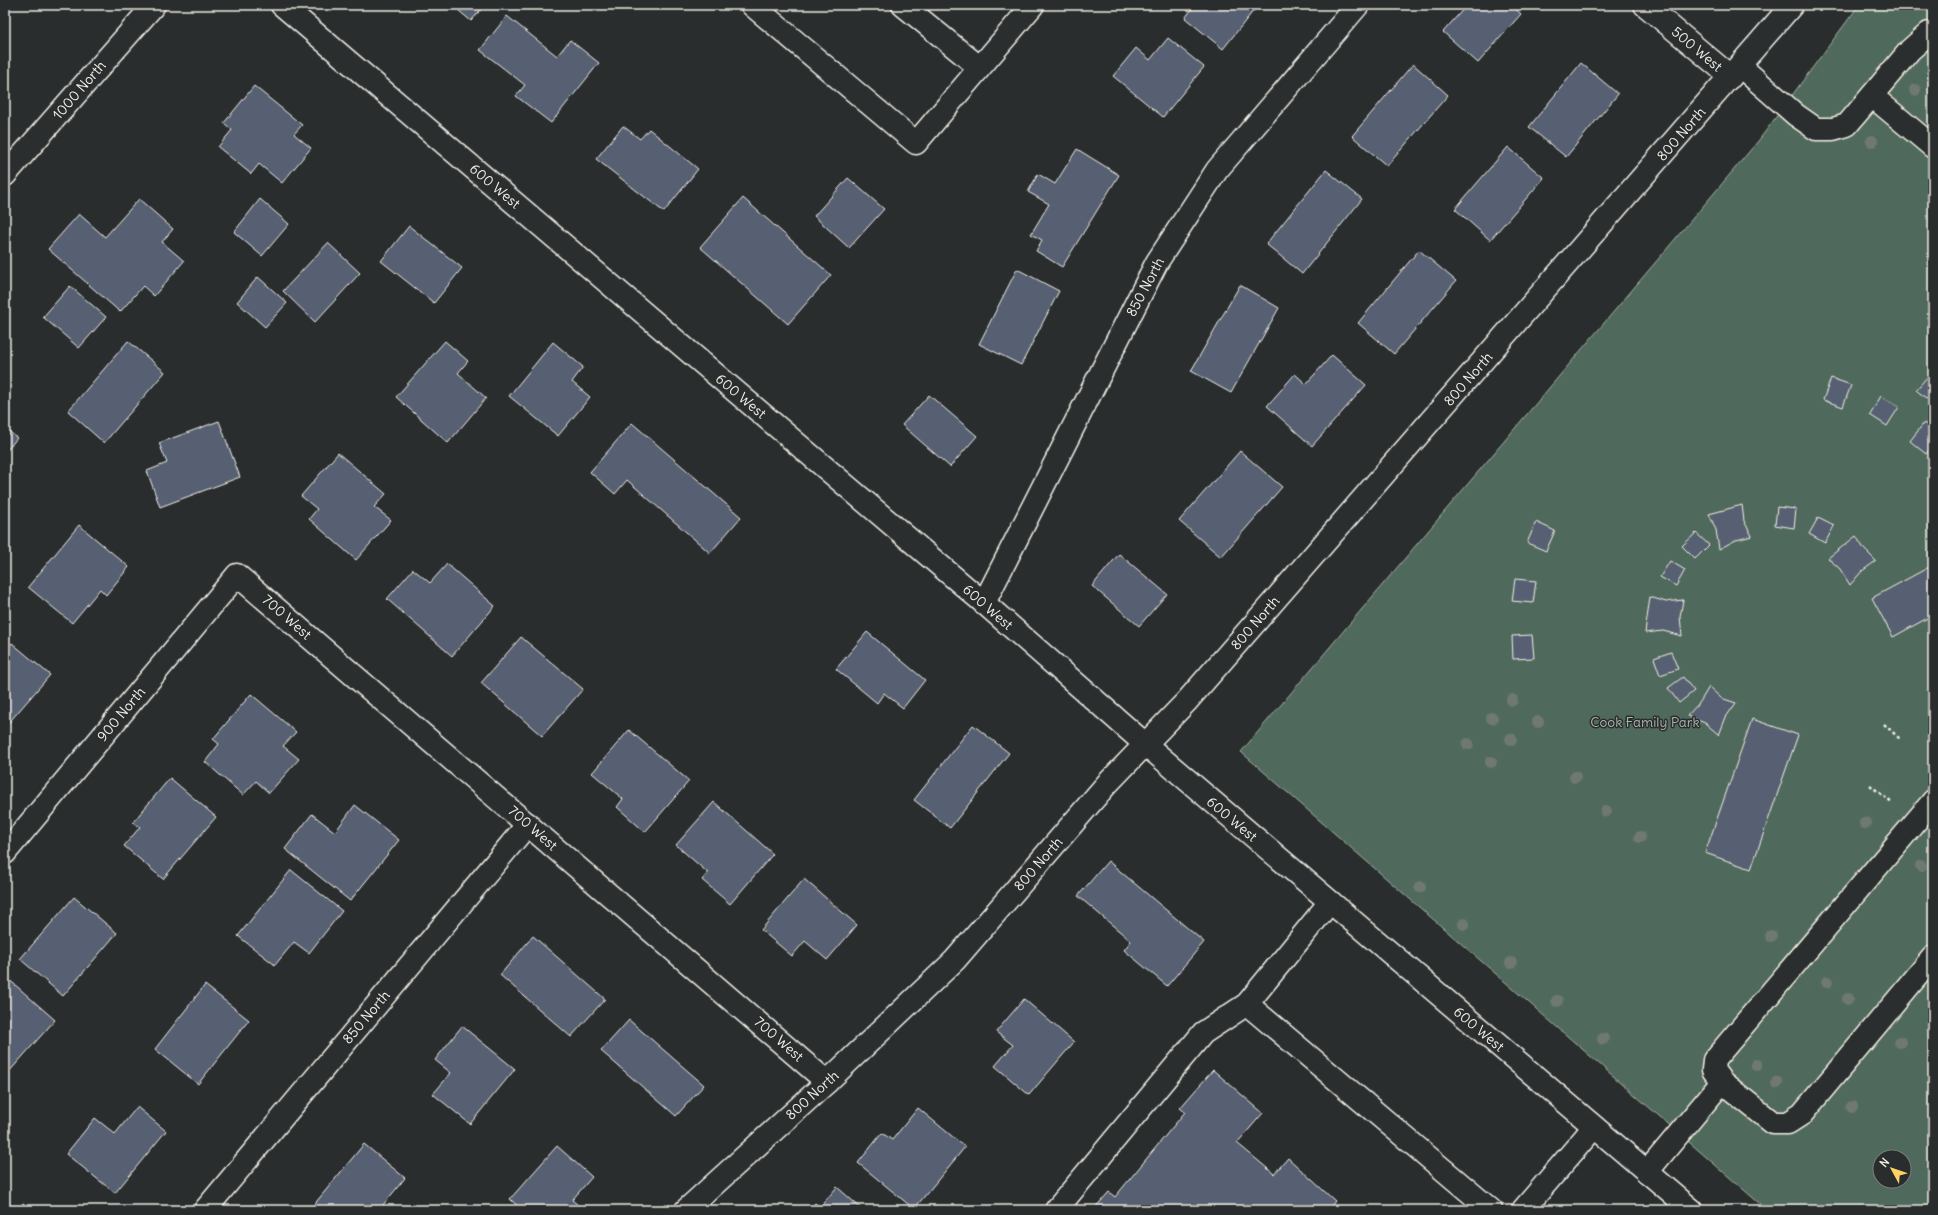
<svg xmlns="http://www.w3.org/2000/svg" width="1938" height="1215" viewBox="0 0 1938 1215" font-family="Delius,sans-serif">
	<rect width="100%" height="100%" fill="#2a2d2e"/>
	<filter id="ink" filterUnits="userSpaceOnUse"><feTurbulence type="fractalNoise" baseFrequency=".025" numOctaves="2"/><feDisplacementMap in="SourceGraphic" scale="8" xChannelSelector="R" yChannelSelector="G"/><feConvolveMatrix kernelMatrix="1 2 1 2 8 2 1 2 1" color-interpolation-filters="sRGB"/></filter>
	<g filter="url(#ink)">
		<path fill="#506b5b" stroke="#a2aea2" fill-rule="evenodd" d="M1859,5h74v1205h-166l-526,-458 518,-612zM1880,1157h24v24h-24z"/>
		<g fill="#576172" stroke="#f4f1e8">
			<path d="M452,5h33l-14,16z"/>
			<path d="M1195,5h63l-35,44 -38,-31z"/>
			<path d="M1467,5h44l10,9 -43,49 -35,-31z"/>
			<path d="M507,16l50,40 13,-16 29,23 -48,60 -35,-27 9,-11 -45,-35z"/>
			<path d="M1168,38l36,29 -41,50 -50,-41 23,-28 14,12z"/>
			<path d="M1581,63l37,31 -52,63 -37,-30z"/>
			<path d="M1413,64l35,31 -61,71 -35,-30z"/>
			<path d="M254,86l48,39 -8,9 17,14 -29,35 -23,-19 -8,10 -33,-27 14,-17 -8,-7z"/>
			<path d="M623,126l17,13 9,-10 49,40 -34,43 -68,-53z"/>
			<path d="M1508,147l36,31 -54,62 -35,-31z"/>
			<path d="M1077,149l42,26 -57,92 -26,-16 6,-11 -11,-6 18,-30 -21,-12 10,-18 17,10z"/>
			<path d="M1326,170l36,29 -60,75 -36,-30z"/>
			<path d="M848,178l36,31 -35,39 -35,-32z"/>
			<path d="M743,198l88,77 -43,49 -88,-77z"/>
			<path d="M139,199l34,30 -11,13 22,19 -30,35 -11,-10 -23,26 -72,-63 31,-35 26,23z"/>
			<path d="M260,199l29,25 -27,32 -28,-24z"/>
			<path d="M409,226l53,42 -28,35 -53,-42z"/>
			<path d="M328,243l32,30 -45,49 -32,-31z"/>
			<path d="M1419,250l37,31 -62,73 -36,-31z"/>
			<path d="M1017,269l42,22 -38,74 -42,-21z"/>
			<path d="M258,277l29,26 -22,24 -28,-25z"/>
			<path d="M1240,285l39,23 -48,85 -40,-22z"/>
			<path d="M70,286l36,31 -27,31 -36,-31z"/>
			<path d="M128,341l37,31 -61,71 -36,-32z"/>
			<path d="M445,341l23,20 -10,12 28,25 -38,45 -52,-46z"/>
			<path d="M553,342l30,25 -11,15 18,15 -32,39 -49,-40z"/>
			<path d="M1332,355l34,30 -54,61 -45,-40 28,-32 11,10z"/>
			<path d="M1928,376l5,3v20l-2,3 -15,-12z"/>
			<path d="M1831,378l20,7 -8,22 -20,-7z"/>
			<path d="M929,395l48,41 -27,31 -48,-42z"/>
			<path d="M1881,396l18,11 -12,19 -17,-11z"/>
			<path d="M219,421l21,56 -80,30 -13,-36 20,-8 -8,-20z"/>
			<path d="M632,423l109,94 -31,36 -83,-73 -12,14 -25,-22z"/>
			<path d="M1924,423l9,7v15l-7,9 -16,-13z"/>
			<path d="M5,428l12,10 -12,15z"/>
			<path d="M1240,451l42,36 -61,70 -42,-36z"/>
			<path d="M338,453l48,41 -12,13 17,13 -35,40 -47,-41 8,-10 -16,-13z"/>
			<path d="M1742,505l2,16 8,15 -16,4 -17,9 -3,-19 -7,-16z"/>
			<path d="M1777,507l19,2 -2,19 -19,-3z"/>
			<path d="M1818,518l16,8 -9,17 -16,-9z"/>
			<path d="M1536,522l19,9 -9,20 -19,-8z"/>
			<path d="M79,525l50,42 -23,28 -6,-6 -28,34 -44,-36z"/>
			<path d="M1696,533l13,12 -14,14 -13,-13z"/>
			<path d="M1856,536l8,13 12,12 -14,10 -12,14 -10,-16 -12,-11z"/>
			<path d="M1119,554l48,40 -28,32 -47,-40z"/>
			<path d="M1670,561l15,9 -9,16 -16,-9z"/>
			<path d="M447,564l48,42 -43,50 -65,-57 26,-30 17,14z"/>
			<path d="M1933,565v50l-40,22 -21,-39z"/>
			<path d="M1515,579l21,2 -3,22 -21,-2z"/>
			<path d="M1650,597l16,5 17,-2 -3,17 2,19 -19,-5 -18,2z"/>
			<path d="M867,632l58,48 -22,28 -19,-15 -7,10 -41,-34z"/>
			<path d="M1532,635l2,23 -21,1 -1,-23z"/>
			<path d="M521,637l62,52 -41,47 -61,-53z"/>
			<path d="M12,643l38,32 -45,52v-76z"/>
			<path d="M1671,652l7,17 -18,6 -6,-17z"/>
			<path d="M1683,677l11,14 -15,12 -11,-15z"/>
			<path d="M1709,687l12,11 15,5 -10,14 -7,18 -14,-12 -18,-7 13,-14z"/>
			<path d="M251,694l45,38 -13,14 16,13 -30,34 -13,-12 -13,14 -38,-33 14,-18 -6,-5z"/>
			<path d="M1752,719l46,16 -47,134 -46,-16z"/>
			<path d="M973,725l36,28 -59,75 -36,-28z"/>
			<path d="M629,730l60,51 -44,51 -28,-25 6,-8 -31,-26z"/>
			<path d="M170,778l46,39 -53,62 -39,-33 16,-19 -7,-5z"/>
			<path d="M714,802l59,52 -43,50 -28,-24 6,-7 -32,-28z"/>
			<path d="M355,805l44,35 -49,61 -65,-52 27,-35 23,18z"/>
			<path d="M1108,861l96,81 -37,44 -43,-36 7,-9 -53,-45z"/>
			<path d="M291,870l51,41 -33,42 -15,-11 -19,23 -37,-29z"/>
			<path d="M804,879l53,46 -30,35 -22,-19 -13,15 -31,-26z"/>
			<path d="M74,897l43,36 -54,63 -43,-37z"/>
			<path d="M533,936l72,63 -34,38 -71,-62z"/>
			<path d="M5,976l50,44 -47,53 -3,-2z"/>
			<path d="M205,985l44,35 -51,64 -43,-35z"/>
			<path d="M1024,999l50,43 -45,53 -34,-29 18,-21 -17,-13z"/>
			<path d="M629,1020l75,65 -28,31 -75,-65z"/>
			<path d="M462,1026l53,43 -45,55 -37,-30 18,-21 -16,-13z"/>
			<path d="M1213,1070l50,43 -26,30 37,31 14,-16 47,43 -7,9h-235l16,-18 6,5 70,-85 -5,-4z"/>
			<path d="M137,1107l29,24 -51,62 -49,-39 29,-36 20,16z"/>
			<path d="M918,1108l47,39 -51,62 -56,-46 24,-30 10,7z"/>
			<path d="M364,1144l41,34 -26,32h-63l-4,-3z"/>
			<path d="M557,1146l35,31 -20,23 12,10h-62l-12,-11z"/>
			<path d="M837,1187l26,23h-55l7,-7 5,4z"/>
			<path d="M23,1203l9,7h-14z"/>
		</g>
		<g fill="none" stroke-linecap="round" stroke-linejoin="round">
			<g stroke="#f4f1e8" stroke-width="25">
				<g id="minor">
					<path d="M282,5l702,598 161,141 547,466"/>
					<path d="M752,5l164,138 117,-138"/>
					<path d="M903,5l76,62"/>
					<path d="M1645,5l86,72"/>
					<path d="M1740,66l56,49 20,14h17l14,-4 63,-75 19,-17h4"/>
					<path d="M1872,96l61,51"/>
					<path d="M5,175l149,-170"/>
					<path d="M984,603l173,-341 60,-92 141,-165"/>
					<path d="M1933,801l-219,259 -1,10 9,12 51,41h15l14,-9 131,-157"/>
					<path d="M5,853l232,-278 590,507"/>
					<path d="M1247,1004l244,206"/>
					<path d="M1647,1172l75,-90"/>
					<path d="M205,1210l323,-386"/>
					<path d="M686,1210l141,-128 128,-122 151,-175 81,-84 605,-696"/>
					<path d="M1056,1210l147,-177 44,-29 83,-102"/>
					<path d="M1523,1210l71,-83"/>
				</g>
			</g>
			<g stroke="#f4f1e8" stroke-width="2.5" stroke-dasharray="3 3" stroke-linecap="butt">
				<path d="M1884,724l16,15"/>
				<path d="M1870,785l23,19"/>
			</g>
			<use href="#minor" stroke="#2a2d2e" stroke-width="22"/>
		</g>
		<g fill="#707872">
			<circle cx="1915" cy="90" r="6"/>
			<circle cx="1872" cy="141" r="6"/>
			<circle cx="1512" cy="700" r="6"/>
			<circle cx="1492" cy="718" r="6"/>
			<circle cx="1538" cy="722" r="6"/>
			<circle cx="1511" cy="739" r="6"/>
			<circle cx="1468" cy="744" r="6"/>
			<circle cx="1491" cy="762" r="6"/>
			<circle cx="1575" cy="777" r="6"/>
			<circle cx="1606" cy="811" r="6"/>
			<circle cx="1865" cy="823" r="6"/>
			<circle cx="1640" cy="837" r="6"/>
			<circle cx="1921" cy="866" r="6"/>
			<circle cx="1420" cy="887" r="6"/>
			<circle cx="1464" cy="924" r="6"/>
			<circle cx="1771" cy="936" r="6"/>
			<circle cx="1511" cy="963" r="6"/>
			<circle cx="1827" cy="982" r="6"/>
			<circle cx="1848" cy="999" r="6"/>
			<circle cx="1557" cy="1001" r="6"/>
			<circle cx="1603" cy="1039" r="6"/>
			<circle cx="1900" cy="1042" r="6"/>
			<circle cx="1756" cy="1065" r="6"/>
			<circle cx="1777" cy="1083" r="6"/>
			<circle cx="1852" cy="1107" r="6"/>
		</g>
	</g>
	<g text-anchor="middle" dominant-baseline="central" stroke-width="3" stroke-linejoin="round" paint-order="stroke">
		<g font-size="14" fill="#f4f1e8" stroke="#2a2d2e">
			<text transform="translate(1697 49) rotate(40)">500 West</text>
			<text transform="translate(79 90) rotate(-49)">1000 North</text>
			<text transform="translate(1681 134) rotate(-49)">800 North</text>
			<text transform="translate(495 186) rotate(40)">600 West</text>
			<text transform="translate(1145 287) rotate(-62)">850 North</text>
			<text transform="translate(1468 379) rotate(-49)">800 North</text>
			<text transform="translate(741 396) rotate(40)">600 West</text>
			<text transform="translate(988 607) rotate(41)">600 West</text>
			<text transform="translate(287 617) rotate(41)">700 West</text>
			<text transform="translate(1255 623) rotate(-49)">800 North</text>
			<text transform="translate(121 714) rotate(-50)">900 North</text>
			<text transform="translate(1232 819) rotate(40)">600 West</text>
			<text transform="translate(533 828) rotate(41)">700 West</text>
			<text transform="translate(1038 864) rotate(-49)">800 North</text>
			<text transform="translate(366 1017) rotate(-50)">850 North</text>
			<text transform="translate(1479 1029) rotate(40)">600 West</text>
			<text transform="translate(779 1039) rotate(41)">700 West</text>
			<text transform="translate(812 1095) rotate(-42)">800 North</text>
		</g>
		<g font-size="14" fill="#aab5a9" stroke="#2a2d2e">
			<text x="1645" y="722">Cook Family Park</text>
		</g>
	</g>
	<rect width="1938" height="1215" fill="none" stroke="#2a2d2e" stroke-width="20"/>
	<rect x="10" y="10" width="1918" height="1195" fill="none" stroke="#f4f1e8" stroke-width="1.5" filter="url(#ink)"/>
	<g transform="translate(1892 1169) rotate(310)"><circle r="19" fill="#2a2d2e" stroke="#7b7b78"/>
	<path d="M0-3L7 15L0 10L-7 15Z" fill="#ffd166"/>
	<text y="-6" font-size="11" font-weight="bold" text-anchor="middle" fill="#f4f1e8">N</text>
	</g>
</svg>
